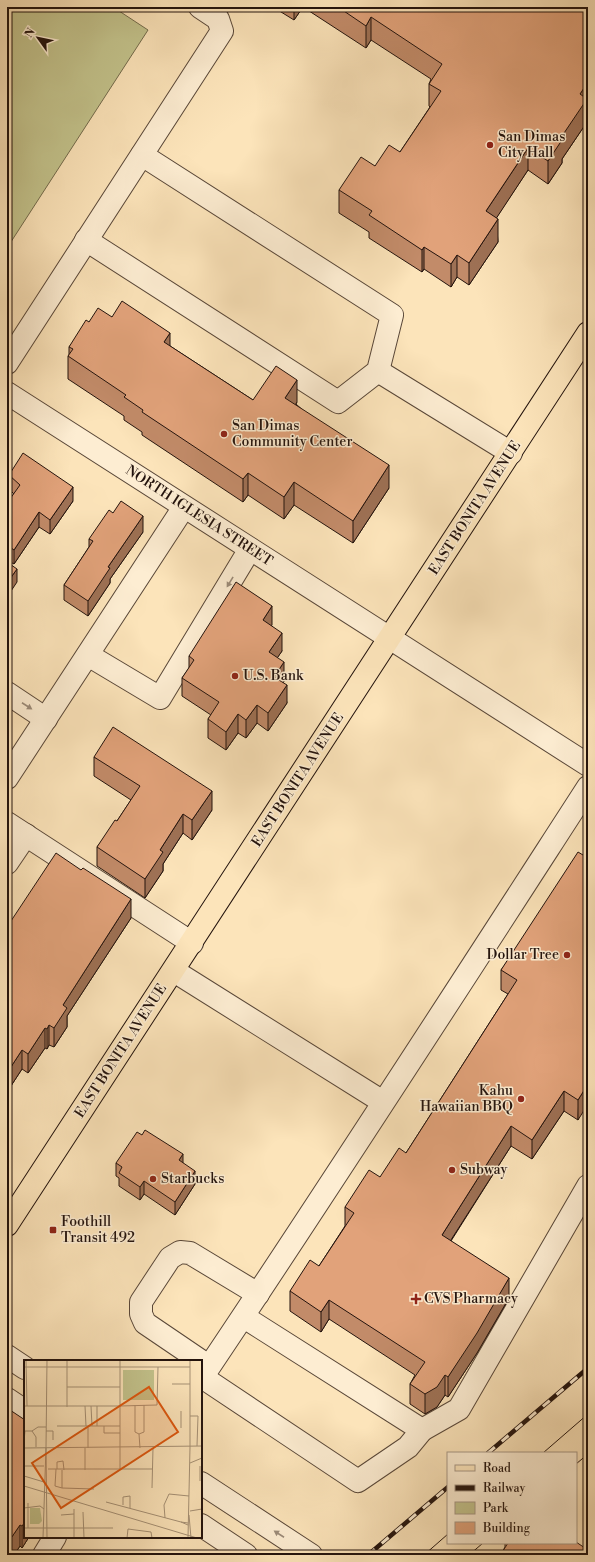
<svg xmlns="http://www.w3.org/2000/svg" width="595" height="1562" viewBox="0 0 595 1562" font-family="'Libre Bodoni',serif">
	<rect width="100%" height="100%" fill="#fce4ba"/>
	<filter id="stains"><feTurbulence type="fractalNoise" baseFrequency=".005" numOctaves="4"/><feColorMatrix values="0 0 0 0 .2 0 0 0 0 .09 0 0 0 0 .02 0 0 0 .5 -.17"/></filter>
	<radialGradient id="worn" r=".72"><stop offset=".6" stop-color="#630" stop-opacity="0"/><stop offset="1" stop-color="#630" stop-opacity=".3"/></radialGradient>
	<path fill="#c3c38c" stroke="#736b4c" d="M7,7h106l35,23 -141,218z"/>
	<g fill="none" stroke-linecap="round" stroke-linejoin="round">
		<g stroke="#594738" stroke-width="24">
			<g id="minor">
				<path d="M86,240l252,162 40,-31 14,-56 -250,-160"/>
				<path d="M7,363l215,-332 -4,-12 -18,-12"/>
				<path d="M378,371l133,82"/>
				<path d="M7,393l581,372"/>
				<path d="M88,655l72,43 90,-149"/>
				<path d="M7,693l39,26"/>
				<path d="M7,778l177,-271"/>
				<path d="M7,823l185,120"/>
				<path d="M7,863l19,-28"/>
				<path d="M174,971l209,131"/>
				<path d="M7,1356l18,12"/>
				<path d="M201,1361l-56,-38 -4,-9v-12l29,-44 10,-6 10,1 68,41"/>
				<path d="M202,1377l156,104 50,-34 14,-17 -178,-113"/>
				<path d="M201,1379c131,-195 259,-394 387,-592"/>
				<path d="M7,1399l18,12"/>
				<path d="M422,1430l37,-21 129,-223"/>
				<path d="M201,1483l110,72"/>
				<path d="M201,1525l45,30"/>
				<path d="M44,1555l11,-18"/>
			</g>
		</g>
		<g stroke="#23130d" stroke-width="24">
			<path id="major" d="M7,1225l581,-892"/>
		</g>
		<use href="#minor" stroke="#fdedd2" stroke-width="22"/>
		<use href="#major" stroke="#fce4ba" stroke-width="22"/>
		<g stroke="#23130d" stroke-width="1">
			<path d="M543,1453l45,-39"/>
			<path d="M576,1464l12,-10"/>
			<path d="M424,1555l24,-21"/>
			<path d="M469,1555l14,-12"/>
		</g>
		<g stroke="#23130d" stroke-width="4.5">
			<g id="rail">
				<path d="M488,1453l100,-85"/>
				<path d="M368,1555l80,-68"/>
			</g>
		</g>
		<use href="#rail" stroke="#fdedd2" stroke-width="3" stroke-dasharray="9" stroke-linecap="butt"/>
	</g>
	<g fill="#c28b69" stroke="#23130d">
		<path d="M273,7h30l-9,13z"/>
		<path d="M303,7h285l-1,115 -25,37v4l-14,21 -20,-14 -32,48 2,24 -29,43 -12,-8 -6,10 -27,-18 -2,3 -53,-34v-6l-30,-19v-23l36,-24 25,-14 30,-45 -1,-1v-22l2,-5 -60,-39 -5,8z"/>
		<path d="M112,317l58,29 83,54 44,2 -1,2 93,84 -36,55 -59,-38 -10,14 -36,-24 -5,7 -101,-67v-3l-18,-12v-4l-56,-37v-23l1,-1v-8l20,-25z"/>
		<path d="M9,475l64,26 -23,33 -11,-7 -25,37 -7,-4v-57l7,-9 -5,-5z"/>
		<path d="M143,532l-33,47v4l-22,33 -24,-16v-15l25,-38v-8z"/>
		<path d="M271,625l11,26 -5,7 7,23 -1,2 4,20 -19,28 -11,-8 -11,15 -8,-5 -12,17 -18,-12v-19l3,-4 -29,-19v-18l7,-10v-12l83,-31z"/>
		<path d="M94,757l118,53 -20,30 -9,-7 -20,31v7l-18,27 -48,-32v-19l20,-26 14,-21 -37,-24z"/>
		<path d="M588,858l-10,262 -14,-9 -32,48 -21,-13 -60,95 58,57 -32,55 -29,44 -3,-2 -8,12 -12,7 -15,-10v-20l5,-9 -86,-56 -8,13 -31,-21v-20l29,-25 26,-40v-19l35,-30 26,-24 102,-159 -7,-4v-20z"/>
		<path d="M131,918l-64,98v11l-13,20 -5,-2 -2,4 -2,-1 -17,25 -6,-4 -15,23v-165z"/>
		<path d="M116,1163h67l12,21 -20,31 -31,-21 -4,6 -21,-14v-8l-3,-2z"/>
		<path d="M7,1408l18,129h4l-7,11 -2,-2 -6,9h-7z"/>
		<path d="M505,1543h71l12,12h-87v-1l4,-7z"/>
	</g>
	<g fill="#9e7155" stroke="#23130d">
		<path d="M294,7h9l-9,13z"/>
		<path d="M371,17v23l-5,8v-22z"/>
		<path d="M588,82v23l-1,2v15l-25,37v4l-14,21v-23l12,-22 20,-45z"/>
		<path d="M528,148v22l-42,64v-23z"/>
		<path d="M498,219v23l-29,43v-22z"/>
		<path d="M424,247v22l-2,3v-22z"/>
		<path d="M457,255v22l-6,10v-23z"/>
		<path d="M170,333v22l-6,-13z"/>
		<path d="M297,380v22l-12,18v-22z"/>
		<path d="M389,465v23l-36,55v-22z"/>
		<path d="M248,473v22l-5,7v-23z"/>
		<path d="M294,482v23l-10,14v-22z"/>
		<path d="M73,487v14l-23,33v-14z"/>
		<path d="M39,512v15l-25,37v-14z"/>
		<path d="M143,516v16l-33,47v4l-22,33v-15l20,-34z"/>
		<path d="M17,569v13l-10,15v-14z"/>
		<path d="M272,606v19l-9,13v-18z"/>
		<path d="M282,633v18l-13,19v-18z"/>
		<path d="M284,662v19l-10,14v-18z"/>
		<path d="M287,685v18l-19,28v-18z"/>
		<path d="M257,705v18l-11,15v-18z"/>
		<path d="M238,714v19l-12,17v-18z"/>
		<path d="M212,791v19l-20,30v-20z"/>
		<path d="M183,814v19l-20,31v7l-18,27v-19l15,-29z"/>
		<path d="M131,899v19l-64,98v11l-13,20v-19l9,-23z"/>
		<path d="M49,1025v20l-2,4v-20z"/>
		<path d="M45,1028v20l-17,25v-19z"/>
		<path d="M22,1050v19l-15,23v-19z"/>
		<path d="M588,1084v20l-10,16v-20z"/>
		<path d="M564,1091v20l-32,48v-19z"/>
		<path d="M511,1126v20l-69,108v-19z"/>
		<path d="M183,1154v13l-4,-7z"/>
		<path d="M195,1171v13l-20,31v-13z"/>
		<path d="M144,1181v13l-4,6v-13z"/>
		<path d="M509,1278v20l-32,55 -29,44v-20z"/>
		<path d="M329,1300v19l-8,13v-20z"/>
		<path d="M445,1375v20l-8,12 -12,7v-20z"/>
		<path d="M25,1522v15h4l-7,11v-22z"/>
		<path d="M20,1525v21l-6,9h-7v-11z"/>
	</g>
	<g fill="#e1a27a" stroke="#23130d">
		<path d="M338,7h250v75l-8,12 7,5 -27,40 2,1 -14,21 -20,-13 -42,63 12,8 -29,44 -12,-8 -6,9 -27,-17 -2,3 -53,-35 3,-4 -33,-21 22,-33 14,9 14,-21 11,7 41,-61 -12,-7 13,-20 -71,-47 -5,9z"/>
		<path d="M122,301l48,32 -6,9 89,58 23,-34 21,14 -12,18 104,67 -36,56 -59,-39 -10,15 -36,-24 -5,6 -101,-67 1,-2 -19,-13 2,-2 -58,-39 5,-7 -4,-2 17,-27 3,2 9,-14 14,9z"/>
		<path d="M23,453l50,34 -23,33 -11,-8 -25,38 -7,-5v-42l13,-18 -11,-10z"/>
		<path d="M121,501l22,15 -35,51 2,1 -22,33 -24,-16 29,-44 -4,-2 20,-29 4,3z"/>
		<path d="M7,562l10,7 -10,14z"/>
		<path d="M236,582l36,24 -9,14 19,13 -13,19 15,10 -10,15 13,8 -19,28 -11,-8 -11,15 -8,-6 -12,18 -18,-13 11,-17 -37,-24 12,-18 -5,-4z"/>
		<path d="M113,727l99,64 -20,29 -9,-6 -23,36 3,2 -18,27 -48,-32 18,-27 2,1 23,-35 -46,-29z"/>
		<path d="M578,852l10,6v226l-10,16 -14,-9 -32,49 -21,-14 -69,109 67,43 -32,55 -29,44 -3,-2 -8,12 -12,7 -15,-10 15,-22 -96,-62 -8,12 -31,-21 20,-31 9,6 35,-53 -9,-6 24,-37 11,7 19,-29 7,5 111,-173 -16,-10z"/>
		<path d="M56,853l25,17 2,-2 48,31 -68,106 4,3 -13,20 -5,-3 -2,4 -2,-1 -17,26 -6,-4 -15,23v-146z"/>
		<path d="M145,1130l38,24 -4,6 16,11 -20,31 -31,-21 -4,6 -21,-14 3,-6 -6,-4 21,-31 5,3z"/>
		<path d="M7,1408l18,12v102l-3,4 -2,-1 -13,19z"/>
		<path d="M576,1542l12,8v5h-86l-1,-1 7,-11h68z"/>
	</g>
	<defs><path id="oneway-solid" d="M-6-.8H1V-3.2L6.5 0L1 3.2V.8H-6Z"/></defs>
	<g fill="#9b8b79">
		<use href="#oneway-solid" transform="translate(230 582) rotate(121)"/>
		<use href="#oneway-solid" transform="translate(27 706) rotate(33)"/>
		<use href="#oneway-solid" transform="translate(279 1534) rotate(-147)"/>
	</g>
	<g fill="#8f2418" stroke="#fdedd2" stroke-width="1.5">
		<circle cx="490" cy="145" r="4"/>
		<circle cx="224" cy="434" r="4"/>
		<circle cx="235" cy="676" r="4"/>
		<circle cx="567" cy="955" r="4"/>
		<circle cx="521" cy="1099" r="4"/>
		<circle cx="452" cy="1170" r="4"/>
		<circle cx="153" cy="1179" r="4"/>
		<rect x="49" y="1226" width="8" height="8" rx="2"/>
		<path d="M414 1293h4v4h4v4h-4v4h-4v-4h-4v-4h4z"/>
	</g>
	<g text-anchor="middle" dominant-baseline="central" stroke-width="3" stroke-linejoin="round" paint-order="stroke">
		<g font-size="14" fill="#23130d" stroke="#fdedd2" text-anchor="start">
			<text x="498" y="137">San Dimas<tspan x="498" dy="16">City Hall</tspan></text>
			<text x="232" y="426">San Dimas<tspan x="232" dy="16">Community Center</tspan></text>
			<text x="243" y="676">U.S. Bank</text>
			<text x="559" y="955" text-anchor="end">Dollar Tree</text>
			<text x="513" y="1091" text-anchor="end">Kahu<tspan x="513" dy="16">Hawaiian BBQ</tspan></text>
			<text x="460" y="1170">Subway</text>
			<text x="161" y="1179">Starbucks</text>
			<text x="61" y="1222">Foothill<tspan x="61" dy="16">Transit 492</tspan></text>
			<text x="424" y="1299">CVS Pharmacy</text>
		</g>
		<g font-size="14" fill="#23130d" stroke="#fdedd2">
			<text transform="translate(475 508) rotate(-57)">EAST BONITA AVENUE</text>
			<text transform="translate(199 516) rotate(33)">NORTH IGLESIA STREET</text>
			<text transform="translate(298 780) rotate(-57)">EAST BONITA AVENUE</text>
			<text transform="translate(121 1051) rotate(-57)">EAST BONITA AVENUE</text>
		</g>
	</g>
	<g transform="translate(24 1360)">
		<rect width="178" height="178" fill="#fce4ba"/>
		<path d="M99,10h31v30h-31zM16,148l2,13 -3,3h-9v-16z" fill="#c3c38c"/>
		<path fill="none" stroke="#a59075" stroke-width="1" d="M2,0l1,46M96,0v110M0,7h166M148,24h18M43,27h53M111,45v27l4,2 5,-2v-27M0,46h96M61,46l1,20M67,46l1,20M96,46l37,-1 1,-38M43,47v-47M157,51v17M166,56h8l-1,30M33,66h63M73,66v-20M80,66v7h16M8,71l6,-4h8M22,71h7v9M115,74l1,14M0,81l1,-10h7l4,6v10M22,87l1,-87M166,87v-87M0,88l178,-2M22,88l1,90M61,88v22M64,88v-22M166,103l12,-5M0,106h20M176,106v15M24,109h104M32,109l-1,17 7,2v-18M33,109v-7l6,-1 1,9M0,116l20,6M0,126l173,52M38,128l32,1M128,128l1,-40M82,142l75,20M99,145v-8l7,-1v12M0,148l16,-2 4,3M166,151l12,-2M59,152l1,26M37,155l13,-1M165,155l2,23M141,158l-1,-13 5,-11 20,2M164,163l-7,-1 7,3M0,168h89M4,168v-25M19,178l3,-91M50,178v-29M103,178l1,-9 23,3 1,6M164,178l2,-91"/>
		<path fill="#de560c" fill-opacity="0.15" stroke="#de560c" stroke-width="2" d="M125,27l29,45 -117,76 -29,-45z"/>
		<rect width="178" height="178" fill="none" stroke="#23130d" stroke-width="2"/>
	</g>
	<rect width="595" height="1562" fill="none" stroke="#fce4ba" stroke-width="24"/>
	<rect x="8" y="8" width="579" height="1546" fill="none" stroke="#23130d" stroke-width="2"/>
	<rect x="12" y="12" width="571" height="1538" fill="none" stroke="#23130d"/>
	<rect x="447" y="1452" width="130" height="92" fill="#fdedd2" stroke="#a69683"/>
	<rect x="455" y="1465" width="20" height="6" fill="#fce4ba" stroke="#a69683"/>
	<text x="483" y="1472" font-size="12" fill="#23130d">Road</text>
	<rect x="455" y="1485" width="20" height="6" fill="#23130d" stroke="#a69683"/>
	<text x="483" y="1492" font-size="12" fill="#23130d">Railway</text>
	<rect x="455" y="1502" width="20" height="12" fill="#c3c38c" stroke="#a69683"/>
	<text x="483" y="1512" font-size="12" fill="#23130d">Park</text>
	<rect x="455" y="1522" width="20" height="12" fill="#e1a27a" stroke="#a69683"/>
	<text x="483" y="1532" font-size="12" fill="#23130d">Building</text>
	<g transform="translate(38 38) rotate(303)" stroke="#fdedd2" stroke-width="3" paint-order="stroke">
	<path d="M0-3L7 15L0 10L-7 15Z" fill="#23130d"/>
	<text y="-6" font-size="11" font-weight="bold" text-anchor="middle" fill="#23130d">N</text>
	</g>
	<rect width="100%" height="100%" filter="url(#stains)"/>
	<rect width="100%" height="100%" fill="url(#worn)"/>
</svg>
